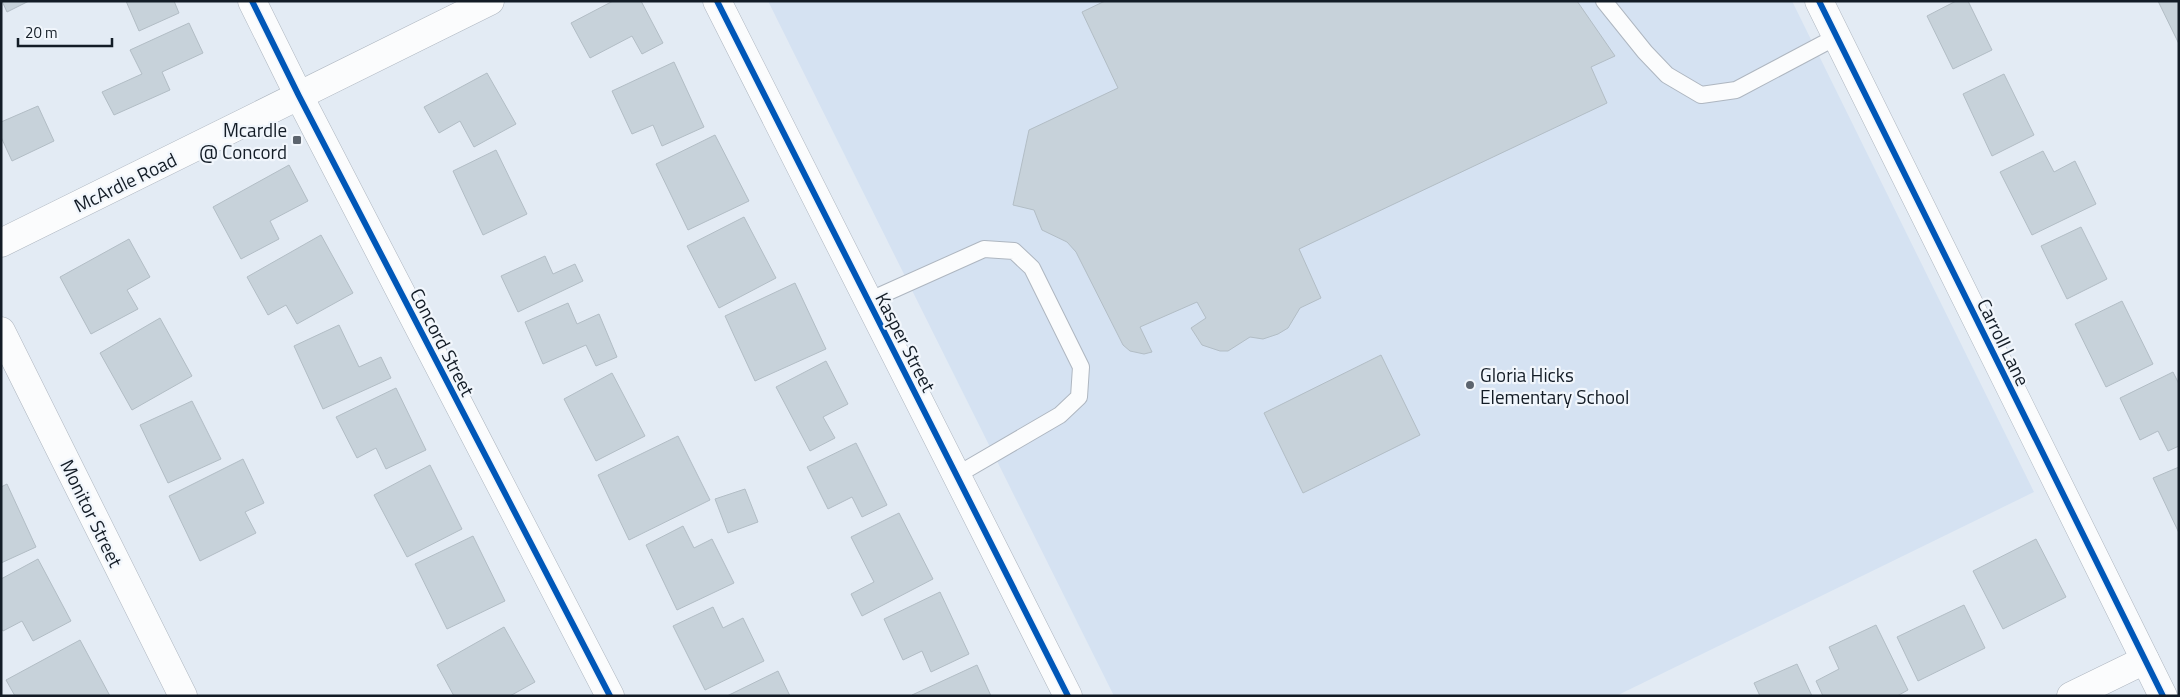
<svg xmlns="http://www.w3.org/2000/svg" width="2180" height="697" viewBox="0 0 2180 697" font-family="'Titillium Web',sans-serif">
	<rect width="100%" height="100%" fill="#e3ebf4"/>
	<path fill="#d5e2f2" d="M768,1h1024l242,491 -418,204h-502z"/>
	<g fill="#c7d2da" stroke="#b2bdc5">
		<path d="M2,1h27l-22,11z"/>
		<path d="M126,1h48l5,12 -40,18z"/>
		<path d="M613,1h28l22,42 -21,11 -10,-18 -42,22 -19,-35z"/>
		<path d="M1105,1h472l38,55 -24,11 16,36 -308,146 22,49 -21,10 -12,20 -10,6 -15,5 -13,-2 -22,14h-8l-18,-6 -11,-17 15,-10 -9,-16 -57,25 12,25 -8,2 -14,-3 -7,-6 -47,-93 -9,-10 -25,-12 -8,-20 -21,-5 16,-75 89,-42 -36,-76z"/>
		<path d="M1956,1h12l24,49 -39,19 -26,-53z"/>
		<path d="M2158,1h21v43z"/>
		<path d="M189,23l14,30 -41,19 8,18 -56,25 -12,-23 40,-18 -12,-24z"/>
		<path d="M674,62l30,65 -42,19 -9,-21 -21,9 -20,-43z"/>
		<path d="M487,73l29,51 -42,23 -14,-26 -21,12 -15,-26z"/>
		<path d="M2004,74l30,61 -42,21 -29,-62z"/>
		<path d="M38,106l16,35 -42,20 -11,-24v-15z"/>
		<path d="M715,135l34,66 -61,29 -32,-66z"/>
		<path d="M496,150l31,64 -44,21 -30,-64z"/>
		<path d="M2043,151l11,21 21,-11 21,43 -64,31 -32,-63z"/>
		<path d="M289,165l19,36 -38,20 9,18 -38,20 -28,-52z"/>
		<path d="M744,217l32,61 -57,30 -32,-62z"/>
		<path d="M2081,227l26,52 -40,20 -26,-53z"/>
		<path d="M321,235l32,58 -56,31 -11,-19 -18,10 -21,-38z"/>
		<path d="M129,239l21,38 -23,13 11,19 -47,25 -31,-57z"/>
		<path d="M545,256l8,18 22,-10 8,17 -65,31 -17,-36z"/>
		<path d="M795,283l31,66 -71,32 -30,-65z"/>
		<path d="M2122,301l31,63 -47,23 -31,-63z"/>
		<path d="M568,303l9,21 22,-10 18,43 -21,9 -10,-21 -43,19 -18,-42z"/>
		<path d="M160,318l32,58 -60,34 -32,-57z"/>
		<path d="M339,325l20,42 22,-10 10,21 -68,31 -29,-63z"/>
		<path d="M1381,355l39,80 -117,58 -39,-80z"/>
		<path d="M826,361l22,43 -25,13 12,21 -25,13 -34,-64z"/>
		<path d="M2173,372l6,12v62l-11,5 -10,-20 -18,9 -20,-42z"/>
		<path d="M612,373l33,63 -49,25 -32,-62z"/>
		<path d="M396,388l30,62 -40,19 -10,-21 -19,10 -21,-41z"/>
		<path d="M192,401l29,58 -53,24 -28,-58z"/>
		<path d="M678,436l32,64 -81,40 -31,-65z"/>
		<path d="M856,443l31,62 -25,12 -10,-20 -24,12 -21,-42z"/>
		<path d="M243,459l21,44 -19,9 11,21 -56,28 -31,-65z"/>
		<path d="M430,465l32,64 -55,28 -33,-62z"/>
		<path d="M2179,467v66l-26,-55z"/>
		<path d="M7,484l29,63 -35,16v-76z"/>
		<path d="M745,489l13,33 -30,11 -13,-34z"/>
		<path d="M899,513l34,66 -71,37 -11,-22 23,-12 -23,-45z"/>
		<path d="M683,526l11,22 18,-9 22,44 -57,27 -31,-65z"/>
		<path d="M473,536l32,65 -58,28 -32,-65z"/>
		<path d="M2036,539l30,58 -63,32 -30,-58z"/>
		<path d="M38,559l33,62 -38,20 -11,-20 -19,10 -2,-3v-49z"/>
		<path d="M940,592l29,62 -38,18 -9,-21 -19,9 -19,-41z"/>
		<path d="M1964,605l21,43 -67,33 -21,-44z"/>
		<path d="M713,607l10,21 20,-10 21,43 -59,29 -32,-64z"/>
		<path d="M1876,625l32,65 -11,6h-74l-7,-15 23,-12 -10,-22z"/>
		<path d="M504,627l31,55 -25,14h-56l-17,-31z"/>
		<path d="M80,640l30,56h-95l-9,-16z"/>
		<path d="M1797,664l15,32h-52l-6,-13z"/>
		<path d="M977,665l14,31h-78l-1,-1z"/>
		<path d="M778,671l12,25h-63z"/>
	</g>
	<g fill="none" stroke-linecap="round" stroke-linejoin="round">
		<g stroke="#aeb6c0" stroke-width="18">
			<g id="lane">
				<path d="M1604,1l41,51 22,23 34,20 35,-5 100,-53"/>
				<path d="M868,301l116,-52 30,2 18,17 49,99 -2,30 -19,18 -103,60"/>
			</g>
		</g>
		<g stroke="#aeb6c0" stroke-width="29">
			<g id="street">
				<path d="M252,1l47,95 311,600"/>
				<path d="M717,1l351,695"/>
				<path d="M1,331l182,365"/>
				<path d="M2071,696l74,-36"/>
			</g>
		</g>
		<g stroke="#aeb6c0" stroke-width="29">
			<g id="secondary">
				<path d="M1819,1l344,695"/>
				<path d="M1,243l489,-242"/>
			</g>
		</g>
		<use href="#lane" stroke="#fbfcfd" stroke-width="16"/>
		<use href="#street" stroke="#fbfcfd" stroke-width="28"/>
		<use href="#secondary" stroke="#fbfcfd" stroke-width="28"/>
		<g stroke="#f1f6fc" stroke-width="9">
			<g id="cycleway">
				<path d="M252,1l47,95 311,600"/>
				<path d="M717,1l351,695"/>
				<path d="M1819,1l344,695"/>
			</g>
		</g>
		<use href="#cycleway" stroke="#0057b8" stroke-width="6"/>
	</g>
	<g fill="#5c646e" stroke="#f1f6fc" stroke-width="2">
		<rect x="292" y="135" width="10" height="10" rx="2.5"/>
		<circle cx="1470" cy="385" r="5"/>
	</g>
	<g text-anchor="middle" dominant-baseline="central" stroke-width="4.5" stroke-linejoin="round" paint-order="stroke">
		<g font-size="19" fill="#131c26" stroke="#f1f6fc" text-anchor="end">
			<text x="287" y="129">Mcardle<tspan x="287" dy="22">@ Concord</tspan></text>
			<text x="1480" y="374" text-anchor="start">Gloria Hicks<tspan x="1480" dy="22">Elementary School</tspan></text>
		</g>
		<g font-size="19" fill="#131c26" stroke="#f1f6fc">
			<text transform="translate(125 182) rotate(-26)">McArdle Road</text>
			<text transform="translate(443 342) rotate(63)">Concord Street</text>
			<text transform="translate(906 342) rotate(63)">Kasper Street</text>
			<text transform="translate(2004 342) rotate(64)">Carroll Lane</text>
			<text transform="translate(92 513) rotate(64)">Monitor Street</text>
		</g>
	</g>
	<rect width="2180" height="697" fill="none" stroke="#131c26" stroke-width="5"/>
	<path d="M18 38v8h94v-8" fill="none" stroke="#131c26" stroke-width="2.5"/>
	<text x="25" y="38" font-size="15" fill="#131c26" stroke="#f1f6fc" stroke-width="4" paint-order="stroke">20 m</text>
</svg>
